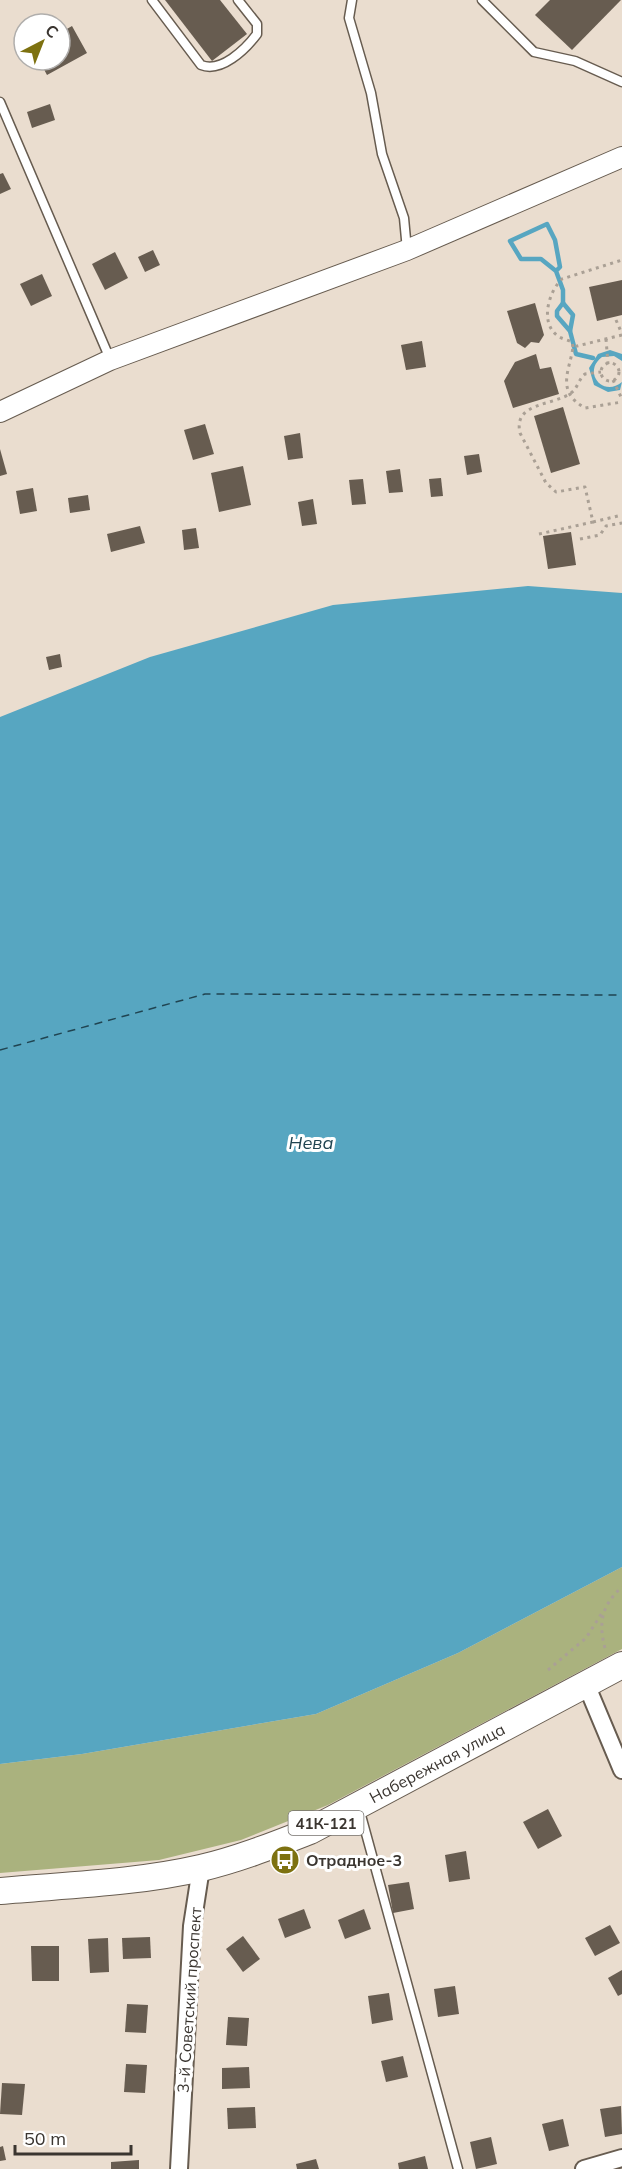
<svg xmlns="http://www.w3.org/2000/svg" width="622" height="2169" viewBox="0 0 622 2169" font-family="Mulish,sans-serif">
	<rect width="100%" height="100%" fill="#eaddcf"/>
	<path fill="#aab27e" d="M622,1567v82l-294,156 -87,35 -82,20 -159,13v-109l82,-10 234,-40 142,-61z"/>
	<g fill="#57a6c1">
		<path d="M610,350l12,4v7l-8,-5 -12,1c-20,15 1,41 20,25l-2,8 -12,2 -14,-7 -5,-17 9,-14z"/>
		<path d="M528,586l94,7v974l-164,86 -142,61 -234,40 -82,10v-1047l150,-60 183,-52z"/>
	</g>
	<g fill="none" stroke-linecap="round" stroke-linejoin="round">
		<g stroke="#57a6c1" stroke-width="4.5">
			<path d="M556,271l4,-4 -5,-27 -8,-16 -37,17 11,18h20l15,12 7,19v13l-6,8v5l13,15 6,23 17,4"/>
			<path d="M563,303l10,12 -3,16"/>
		</g>
		<path stroke="#204451" stroke-width="1.5" stroke-dasharray="8 6" stroke-linecap="butt" d="M0,1050l205,-56 417,1"/>
	</g>
	<g fill="#675c50">
		<path d="M165,0h55l27,34 -35,27z"/>
		<path d="M550,0h71l-49,50 -37,-35z"/>
		<path d="M72,26l15,27 -40,22 -8,-15h21v-27z"/>
		<path d="M50,104l5,16 -23,8 -5,-16z"/>
		<path d="M3,173l8,16 -11,5v-20z"/>
		<path d="M153,250l7,15 -15,7 -7,-15z"/>
		<path d="M115,252l13,26 -23,12 -13,-26z"/>
		<path d="M42,274l10,22 -21,10 -11,-22z"/>
		<path d="M622,280v35l-25,6 -8,-34z"/>
		<path d="M535,303l9,32 -5,8 -8,-1 -6,6 -8,-5 -10,-32z"/>
		<path d="M422,341l4,26 -20,3 -5,-25z"/>
		<path d="M536,354l4,15 11,-2 8,27 -46,14 -9,-27 11,-19z"/>
		<path d="M563,407l17,57 -29,9 -17,-57z"/>
		<path d="M205,424l9,30 -21,6 -9,-30z"/>
		<path d="M300,433l3,25 -15,2 -4,-24z"/>
		<path d="M0,449l7,25 -7,2z"/>
		<path d="M479,454l3,18 -15,3 -3,-19z"/>
		<path d="M243,466l8,39 -32,7 -8,-39z"/>
		<path d="M400,469l3,23 -14,1 -3,-22z"/>
		<path d="M441,478l2,18 -12,1 -2,-18z"/>
		<path d="M363,479l3,25 -14,1 -3,-25z"/>
		<path d="M33,488l4,23 -17,3 -4,-23z"/>
		<path d="M88,495l2,15 -20,3 -2,-15z"/>
		<path d="M313,499l4,25 -15,2 -4,-24z"/>
		<path d="M140,526l5,17 -34,9 -4,-18z"/>
		<path d="M196,528l3,20 -15,2 -2,-20z"/>
		<path d="M571,532l5,33 -28,4 -5,-33z"/>
		<path d="M60,654l2,13 -13,3 -3,-13z"/>
		<path d="M548,1809l14,27 -24,13 -15,-27z"/>
		<path d="M466,1851l4,28 -21,3 -4,-27z"/>
		<path d="M409,1882l5,27 -21,4 -5,-28z"/>
		<path d="M304,1909l7,19 -26,10 -7,-19z"/>
		<path d="M364,1909l7,20 -26,10 -7,-19z"/>
		<path d="M610,1925l10,18 -25,13 -10,-18z"/>
		<path d="M243,1936l17,23 -17,13 -17,-23z"/>
		<path d="M150,1937l1,21 -28,1 -1,-21z"/>
		<path d="M108,1938l1,34 -19,1 -2,-34z"/>
		<path d="M31,1946h28v35h-27z"/>
		<path d="M622,1970v24l-4,2 -10,-18z"/>
		<path d="M455,1986l4,28 -21,3 -4,-28z"/>
		<path d="M389,1993l4,27 -21,4 -4,-28z"/>
		<path d="M127,2004l21,1 -2,28 -21,-1z"/>
		<path d="M228,2017l21,1 -2,28 -21,-1z"/>
		<path d="M403,2056l5,21 -22,5 -5,-21z"/>
		<path d="M126,2064l21,1 -2,28 -21,-1z"/>
		<path d="M249,2067l1,21 -28,1v-21z"/>
		<path d="M2,2083l23,1 -3,31 -22,-1z"/>
		<path d="M621,2106l1,28 -17,3 -5,-28z"/>
		<path d="M255,2107l1,21 -28,1 -1,-21z"/>
		<path d="M563,2119l6,27 -20,5 -7,-27z"/>
		<path d="M491,2137l6,27 -21,5 -6,-27z"/>
		<path d="M3,2146l3,14 -6,1v-14z"/>
		<path d="M425,2156l3,13h-29l-1,-6z"/>
		<path d="M316,2159l3,10h-22l-1,-5z"/>
		<path d="M139,2160v9h-28v-7z"/>
	</g>
	<g fill="none" stroke-linecap="round" stroke-linejoin="round">
		<g stroke="#675c50" stroke-width="11">
			<g id="service">
				<path d="M152,0l49,65c20,8 44,-15 56,-31v-10l-19,-24"/>
				<path d="M352,0l-3,18 22,75 11,61 22,64 3,32"/>
				<path d="M482,0l52,52 41,9 47,21"/>
				<path d="M0,102l110,257"/>
				<path d="M359,1808l99,361"/>
			</g>
		</g>
		<g stroke="#675c50" stroke-width="20">
			<g id="minor">
				<path d="M586,1684l36,86"/>
				<path d="M179,2169l13,-243 9,-58"/>
				<path d="M584,2169l38,-11"/>
			</g>
		</g>
		<g stroke="#675c50" stroke-width="22">
			<path id="tertiary" d="M0,412l110,-52 297,-110 215,-93"/>
		</g>
		<g stroke="#675c50" stroke-width="28">
			<path id="primary" d="M0,1891c67,-6 136,-8 201,-23 38,-9 73,-23 109,-37l312,-166"/>
		</g>
		<g stroke="#aaa095" stroke-width="3" stroke-dasharray="3 4.5" stroke-linecap="butt">
			<path d="M616,320l6,14"/>
			<path d="M622,335l-49,12c-3,23 -18,44 12,61l37,-6"/>
			<path d="M606,339l2,25"/>
			<path d="M573,347l-1,-5c-4,-2 -10,-3 -14,-6 -19,-13 -9,-45 4,-57l60,-19"/>
			<circle cx="610" cy="372" r="9"/>
			<path d="M613,380l9,19"/>
			<path d="M593,522l29,-7"/>
			<path d="M539,534l54,-12 -8,-35 -29,5 -10,-9 -26,-50c-7,-31 33,-27 51,-40 7,-5 7,-13 14,-19l16,-2"/>
			<path d="M580,539l20,-4 6,-9 16,-3"/>
			<path d="M605,1648c-7,-26 -3,-43 17,-61"/>
			<path d="M548,1670l38,-32 16,-25"/>
		</g>
		<use href="#service" stroke="#fff" stroke-width="8"/>
		<use href="#minor" stroke="#fff" stroke-width="16"/>
		<use href="#tertiary" stroke="#fff" stroke-width="20"/>
		<use href="#primary" stroke="#fff" stroke-width="26"/>
	</g>
	<defs>
		<g id="bus-disc" transform="scale(1.5)"><circle r="9.5" fill="#7d7110" stroke="#fff"/><path d="M-5-6H5V4H4V6H2V4H-2V6H-4V4H-5ZM-3.5-4V0h7V-4ZM-3.5 1.2v1.5H-2V1.2ZM2 1.2v1.5H3.5V1.2Z" fill="#fff"/></g>
	</defs>
	<g fill-rule="evenodd">
		<use href="#bus-disc" x="285" y="1860"/>
	</g>
	<g text-anchor="middle" dominant-baseline="central" stroke-width="6" stroke-linejoin="round" paint-order="stroke">
		<rect fill="#fff" stroke="#75726e" stroke-width="1.5" x="288.5" y="1811" width="75" height="24" rx="4.5"/>
		<g font-size="15" font-weight="bold" fill="#3a3530">
			<text x="326" y="1823">41К-121</text>
		</g>
		<g font-size="16" fill="#3a3530" stroke="#fff">
			<text transform="translate(437 1763) rotate(-28)">Набережная улица</text>
			<text transform="translate(189 2000) rotate(-86)">3-й Советский проспект</text>
		</g>
		<g font-size="16" font-weight="bold" fill="#3a3530" stroke="#fff" text-anchor="start">
			<text x="306" y="1860">Отрадное-3</text>
		</g>
		<g font-size="18" font-style="italic" fill="#204451" stroke="#fff">
			<text x="311" y="1142">Нева</text>
		</g>
	</g>
	<g transform="translate(42 42) rotate(42)"><circle r="28" fill="#ffffff" stroke="#b0aeac" stroke-width="1.5"/>
	<path d="M0-4.5L10 22L0 15L-10 22Z" fill="#7d7110"/>
	<text y="-9" font-size="16" font-weight="bold" text-anchor="middle" fill="#3a3530">С</text>
	</g>
	<path d="M15 2145v9h116v-9" fill="none" stroke="#3a3530" stroke-width="3"/>
	<text x="24" y="2145" font-size="18" fill="#3a3530" stroke="#ffffff" stroke-width="4.5" paint-order="stroke">50 m</text>
</svg>
